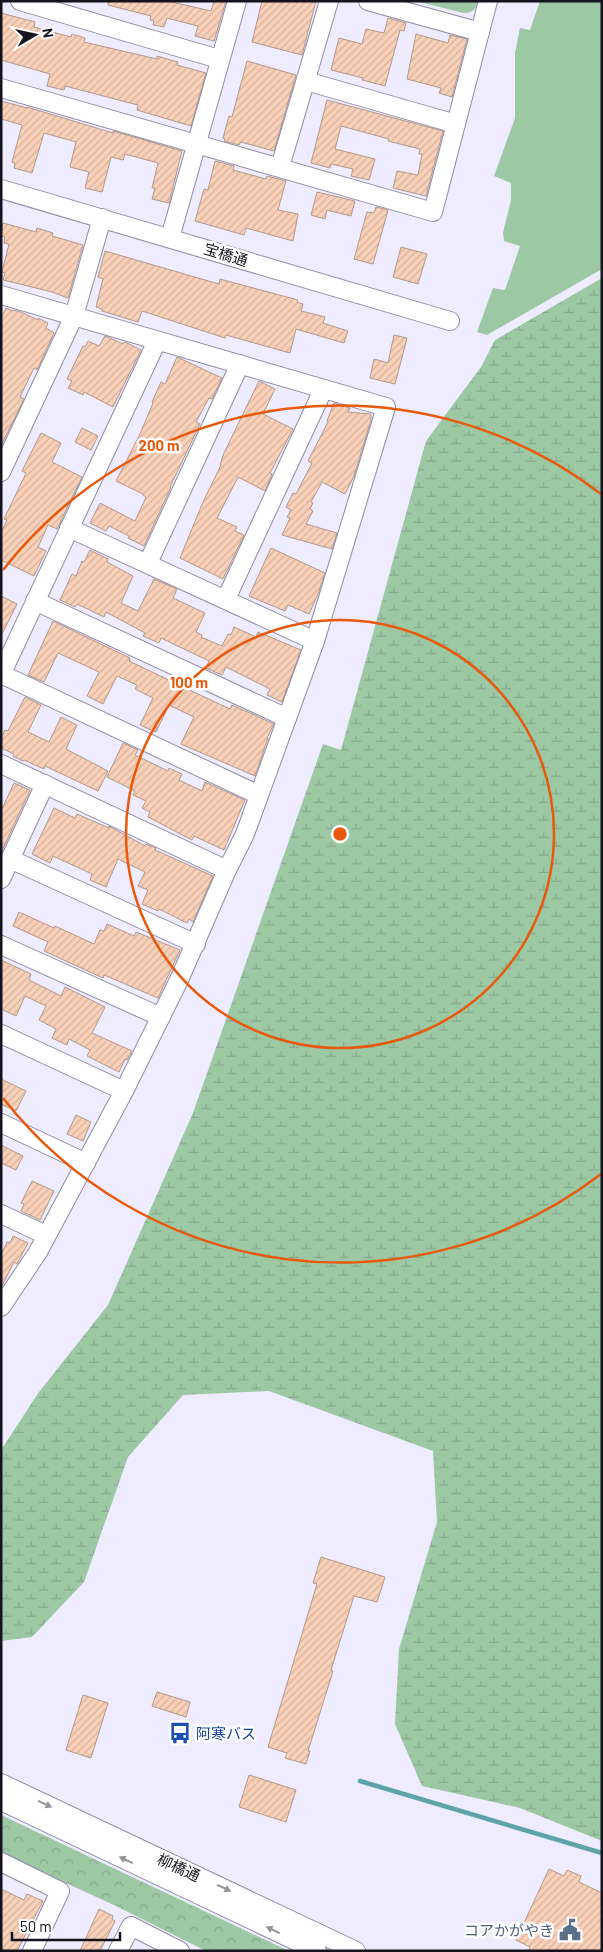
<svg xmlns="http://www.w3.org/2000/svg" width="603" height="1952" viewBox="0 0 603 1952" font-family="Barlow,'Noto Sans JP',sans-serif">
	<defs>
		<pattern id="wetland-marsh" width="20" height="14" patternUnits="userSpaceOnUse" patternTransform="scale(1.25)"><rect width="20" height="14" fill="#9dc8a4"/><path d="M1 5h8M5 5V1M11 12h8M15 12V8" fill="none" stroke="#86ab8d"/></pattern>
		<pattern id="park-crowns" width="20" height="18" patternUnits="userSpaceOnUse" patternTransform="scale(1.25)"><rect width="20" height="18" fill="#9dc8a4"/><path d="M2 6a3 3 0 1 1 6 0M12 15a3 3 0 1 1 6 0" fill="none" stroke="#86ab8d"/></pattern>
		<pattern id="building-hatch" width="6" height="6" patternUnits="userSpaceOnUse" patternTransform="scale(1.25)"><rect width="6" height="6" fill="#f9d0b8"/><path d="M-1 1l2-2M0 6l6-6M5 7l2-2" fill="none" stroke="#d5b29e"/></pattern>
	</defs>
	<rect width="100%" height="100%" fill="#eeecfe"/>
	<g fill="#9dc8a4">
		<path d="M416,1h62c-2,9 -6,12 -15,12z"/>
		<path d="M540,1h62v268l-115,66 -10,-3 16,-44 12,2 15,-44 -16,-5 -1,-8 8,-33v-17l-17,-7 21,-58v-65l5,-25 10,2z"/>
	</g>
	<path fill="url(#wetland-marsh)" d="M602,278v1563l-82,-33 -98,-22 -27,-62 4,-75 38,-127 -4,-71 -164,-60 -86,4 -55,62 -44,125 -52,55 -31,4v-191l38,-58 69,-87 85,-192 130,-369 18,6 85,-309 55,-74 14,-27z"/>
	<path fill="url(#park-crowns)" d="M1,1815l288,136h-83l-88,-44 -117,-54z"/>
	<g fill="none" stroke-linecap="round" stroke-linejoin="round">
		<path stroke="#5da3a9" stroke-width="4.5" d="M360,1781l242,72"/>
	</g>
	<g fill="url(#building-hatch)" stroke="#b29888">
		<path d="M108,1h60l43,10 3,-10h12l-12,40 -19,-5 3,-10 -31,-8 -3,9 -11,-2 1,-4 -4,-1 1,-4 -43,-11z"/>
		<path d="M262,1h54l-14,54 -50,-13z"/>
		<path d="M1,13l34,9 -1,5 37,10 1,-3 13,4 -1,4 73,17v-3l21,6 -1,3 29,8 -15,53 -54,-16 1,-5 -73,-19 -1,4 -17,-4 3,-12 -49,-14z"/>
		<path d="M388,18l18,5 -2,8 -4,-1 -15,56 -23,-6 1,-2 -32,-8 8,-32 23,6 4,-15 18,4z"/>
		<path d="M416,34l32,9 2,-8 17,4 -15,58 -13,-4 2,-5 -34,-9z"/>
		<path d="M247,61l49,14 -22,76 -33,-9 -2,3 -15,-4 1,-2 -2,-1 6,-22 3,1z"/>
		<path d="M327,100l116,31 -17,65 -33,-8 4,-17 21,4 4,-21h-3l1,-5 -32,-8 1,-2 -48,-13 -6,23 40,10 -6,21 -18,-4 2,-7 -22,-5 -1,4 -19,-5z"/>
		<path d="M1,101l26,7v-1l86,26v-2l69,20 -13,52 -17,-4 3,-11h-3l6,-25 -33,-9 -2,6 -12,-3 -9,35 -17,-4 4,-16 -19,-5 6,-25 -32,-9 -12,40 -18,-5 1,-5 -3,-1 10,-37 -21,-6z"/>
		<path d="M215,161l19,5 -1,4 33,9 1,-3 19,5 -8,29 20,4 -5,27 -47,-13 -2,7 -49,-14 9,-32 4,1z"/>
		<path d="M317,192l38,9 -4,15 -24,-6 -2,9 -14,-4z"/>
		<path d="M376,207l12,3 -15,54 -19,-5 13,-47 7,1z"/>
		<path d="M3,223l33,9 1,-4 16,5 -1,3 31,9 -15,53 -16,-6 -49,-12 2,-7 -3,-1 7,-28 -5,-1 1,-6 -4,-1z"/>
		<path d="M401,247l26,7 -9,30 -25,-7z"/>
		<path d="M105,251l114,33 1,-5 78,21 -1,2 6,2 -2,7 24,6 -2,6 25,8 -4,12 -48,-14 -6,24 -64,-18 -1,3 -83,-27 -4,11 -36,-11v-2l-6,-2 7,-28 -5,-2z"/>
		<path d="M6,308l7,3v-1l8,2 17,8v-2l10,5 -2,5 8,5 -17,37 -3,-2 -14,29 4,2 -23,47v-128z"/>
		<path d="M394,335l13,3 -12,46 -25,-6 4,-19 14,4z"/>
		<path d="M105,336l18,8 1,-2 3,1 14,7 -28,57 -29,-15 -1,3 -15,-7 4,-7 -5,-2 16,-33 2,1 3,-6 11,5z"/>
		<path d="M177,357l45,21 -10,21 -3,-1 -13,24 4,2 -30,63h1l-27,59 -16,-8 1,-2 -20,-10 -3,5 -16,-8 10,-20 35,18 11,-24 -3,-2v-1l-27,-13 24,-47 13,-31 -1,-1 9,-20 4,2z"/>
		<path d="M259,381l16,8 -12,25 30,15 -23,44 2,1 -7,17 -27,-14 -21,41 20,9 -2,4 9,4 -21,44 -43,-21 23,-56 18,-37h-1l4,-12z"/>
		<path d="M334,403l16,5 -2,4 23,2v6l-17,56 -9,18 -23,-12 -11,20 2,1 -3,6 3,2 -7,13 31,9 -5,16 -50,-14 8,-17 -3,-1 4,-7 -5,-3 7,-14 3,1 16,-31 -4,-2 20,-39 -1,-1z"/>
		<path d="M82,428l16,8 -7,14 -16,-8z"/>
		<path d="M41,433l20,10 -9,19 30,15 -25,52 -9,-4 -10,22 8,4 -12,25 -33,-16v-27l6,-13 -3,-1 22,-46 -4,-2z"/>
		<path d="M271,548l54,25 -7,21 -9,20 -21,-9 -3,6 -36,-15z"/>
		<path d="M90,550l18,9 -1,3 26,14 -12,27 17,8 16,-32 23,10 -4,9 32,15 -9,19 6,3 -1,2 21,9 6,-12 3,1 3,-8 22,10 2,-5 43,18 -19,52 -15,-7 3,-6 -44,-22 -4,8 -16,-7 3,-7 -48,-23 -2,5 -16,-7 2,-3 -39,-21 -2,5 -27,-13 -2,3 -15,-7 12,-26 4,2 6,-15 2,1z"/>
		<path d="M1,596l16,8 -16,32z"/>
		<path d="M53,621l77,37 -1,3 42,20 2,-3 14,7 -2,3 45,21 2,-4 42,19 -7,14h1l-13,38 -74,-32 13,-27 -25,-12 -13,27 -16,-7 13,-27 -18,-9 2,-4 -20,-9 -14,28 -16,-8 12,-24 -41,-19 -14,29 -16,-7z"/>
		<path d="M25,697l16,8 -13,27 21,10 12,-25 16,8 -11,24 42,22 -10,20 -53,-25 -1,3 -20,-9 -1,1 -10,-5 1,-2 -13,-6v-10l4,-8 3,1z"/>
		<path d="M123,743l15,7 -3,5 33,16 1,-3 13,6 -3,6 23,11 3,-9 40,18 -21,50 -30,-14 -2,4 -44,-23 2,-5 -8,-4 4,-7 -13,-6 2,-4 -28,-14z"/>
		<path d="M14,783l16,7 -29,63v-42z"/>
		<path d="M54,808l21,10 2,-4 32,14v-2l36,20 1,-2 10,4 -1,2 58,26 -20,46 -4,-3 -2,4 -28,-14 -1,2 -16,-7 6,-14 -10,-4 7,-14 -27,-13 -12,28 -16,-7 2,-6 -39,-18 -3,7 -18,-9z"/>
		<path d="M19,912l35,16 1,-2 39,18 6,-14 4,1 3,-7 27,12 2,-4 44,18 -22,48 -54,-23 -1,3 -59,-27 4,-9 -35,-16z"/>
		<path d="M1,960l30,14 -2,6 32,16 4,-9 40,20 -13,26 40,18 -5,9 -2,-1 -6,13 -32,-16 3,-6 -21,-11 -2,6 -15,-7 4,-9 -17,-9 7,-14 -21,-10 -9,20 -15,-7z"/>
		<path d="M1,1079l25,12 -10,20 -15,-7z"/>
		<path d="M76,1115l15,7 -8,19 -16,-7z"/>
		<path d="M1,1145l22,11 -7,14 -15,-7z"/>
		<path d="M32,1181l22,10 -14,29 -19,-9 3,-7 -3,-1z"/>
		<path d="M13,1236l15,7 -11,21 -3,-2 -13,26v-33l6,-13 3,1z"/>
		<path d="M321,1557l64,20 -8,25 -23,-6 -23,74 2,1 -25,80h2l-4,13 -21,-6 2,-5 -19,-6 49,-163 -4,-1z"/>
		<path d="M157,1692l33,10 -4,15 -34,-11z"/>
		<path d="M83,1695l25,8 -17,55 -25,-8z"/>
		<path d="M249,1775l47,15 -10,32 -47,-15z"/>
		<path d="M549,1869l15,7 3,-6 14,6 -2,6 23,11v58h-73l1,-4 -14,-7z"/>
		<path d="M1,1889l23,11 3,-6 16,7 -26,50h-10l-6,-3z"/>
		<path d="M99,1909l14,7 -1,3 3,2 -15,30h-20z"/>
	</g>
	<g fill="none" stroke-linecap="round" stroke-linejoin="round">
		<g stroke="#8e8ba5" stroke-width="20">
			<g id="minor">
				<path d="M20,1l199,58"/>
				<path d="M368,1l112,31"/>
				<path d="M306,81l150,43"/>
				<path d="M1,88l432,124 55,-211"/>
				<path d="M280,167l49,-166"/>
				<path d="M1,189l449,132"/>
				<path d="M170,238l67,-237"/>
				<path d="M1,295l385,112 -71,234 -70,193 -18,36 -48,110 -55,111 -86,161 -37,55"/>
				<path d="M1,472l73,-156 28,-98"/>
				<path d="M69,528l246,113"/>
				<path d="M148,563l92,-199"/>
				<path d="M226,599l97,-209"/>
				<path d="M35,601l252,117"/>
				<path d="M1,674l258,121"/>
				<path d="M1,675l156,-334"/>
				<path d="M1,764l226,106"/>
				<path d="M10,859l186,85"/>
				<path d="M1,879l44,-95"/>
				<path d="M1,945l160,72"/>
				<path d="M1,1034l123,57"/>
				<path d="M1,1123l85,40"/>
				<path d="M1,1214l45,21"/>
				<path d="M1,1783l355,168"/>
				<path d="M1,1801l316,150"/>
				<path d="M1,1862l59,29 -28,60"/>
				<path d="M118,1951l13,-25 49,25"/>
			</g>
		</g>
		<use href="#minor" stroke="#fff" stroke-width="18"/>
	</g>
	<defs><path id="oneway-solid" d="M-6-.8H1V-3.2L6.5 0L1 3.2V.8H-6Z" transform="scale(1.25)"/></defs>
	<g fill="#969599">
		<use href="#oneway-solid" transform="translate(45 1804) rotate(25)"/>
		<use href="#oneway-solid" transform="translate(126 1860) rotate(-155)"/>
		<use href="#oneway-solid" transform="translate(224 1888) rotate(25)"/>
		<use href="#oneway-solid" transform="translate(273 1930) rotate(-155)"/>
	</g>
	<g fill="none" stroke="#e8590c" stroke-width="2.5">
		<circle cx="340" cy="834" r="214"/>
		<path d="M601 1174A428 428 0 0 1 3 1098M3 570A428 428 0 0 1 601 494"/>
	</g>
	<defs>
		<g id="bus-bare" transform="scale(1.725)"><path d="M-5-6H5V4H4V6H2V4H-2V6H-4V4H-5ZM-3.5-4V0h7V-4ZM-3.5 1.2v1.5H-2V1.2ZM2 1.2v1.5H3.5V1.2Z" fill="#1a4fb4" stroke="#fff" stroke-width="2.5" paint-order="stroke"/></g>
		<g id="civic-bare" transform="scale(1.725)"><path d="M-.6-6.5H3V-4.5H.6V-3L4-1V1h2V6H-6V1h2V-1L-.6-3ZM-1.2 2.5V6h2.4V2.5Z" fill="#5c6f8a" stroke="#fff" stroke-width="2.5" paint-order="stroke"/></g>
	</defs>
	<g fill-rule="evenodd">
		<use href="#bus-bare" x="180" y="1733"/>
		<use href="#civic-bare" x="570" y="1930"/>
	</g>
	<g text-anchor="middle" dominant-baseline="central" stroke-width="5" stroke-linejoin="round" paint-order="stroke">
		<g font-size="15" fill="#15131d" stroke="#fff">
			<text transform="translate(226 254) rotate(17)">宝橋通</text>
			<text transform="translate(179 1867) rotate(25)">柳橋通</text>
		</g>
		<g font-size="15" fill="#164399" stroke="#fff" text-anchor="start">
			<text x="196" y="1733">阿寒バス</text>
		</g>
		<g font-size="15" fill="#4e5e75" stroke="#fff" text-anchor="end">
			<text x="554" y="1930">コアかがやき</text>
		</g>
	</g>
	<circle cx="340" cy="834" r="8" fill="#e8590c" stroke="#fff" stroke-width="2.5"/>
	<g font-size="15" text-anchor="middle" font-weight="bold" fill="#e8590c" stroke="#fff" stroke-width="5" stroke-linejoin="round" paint-order="stroke">
		<text x="159" y="451">200 m</text>
		<text x="189" y="688">100 m</text>
	</g>
	<rect width="603" height="1952" fill="none" stroke="#15131d" stroke-width="5"/>
	<g transform="translate(35 35) rotate(81)" stroke="#ffffff" stroke-width="4" paint-order="stroke">
	<path d="M0-4L9 19L0 12L-9 19Z" fill="#15131d"/>
	<text y="-8" font-size="14" font-weight="bold" text-anchor="middle" fill="#15131d">N</text>
	</g>
	<path d="M12 1932v8h108v-8" fill="none" stroke="#15131d" stroke-width="2.5"/>
	<text x="20" y="1932" font-size="15" fill="#15131d" stroke="#ffffff" stroke-width="4" paint-order="stroke">50 m</text>
</svg>
